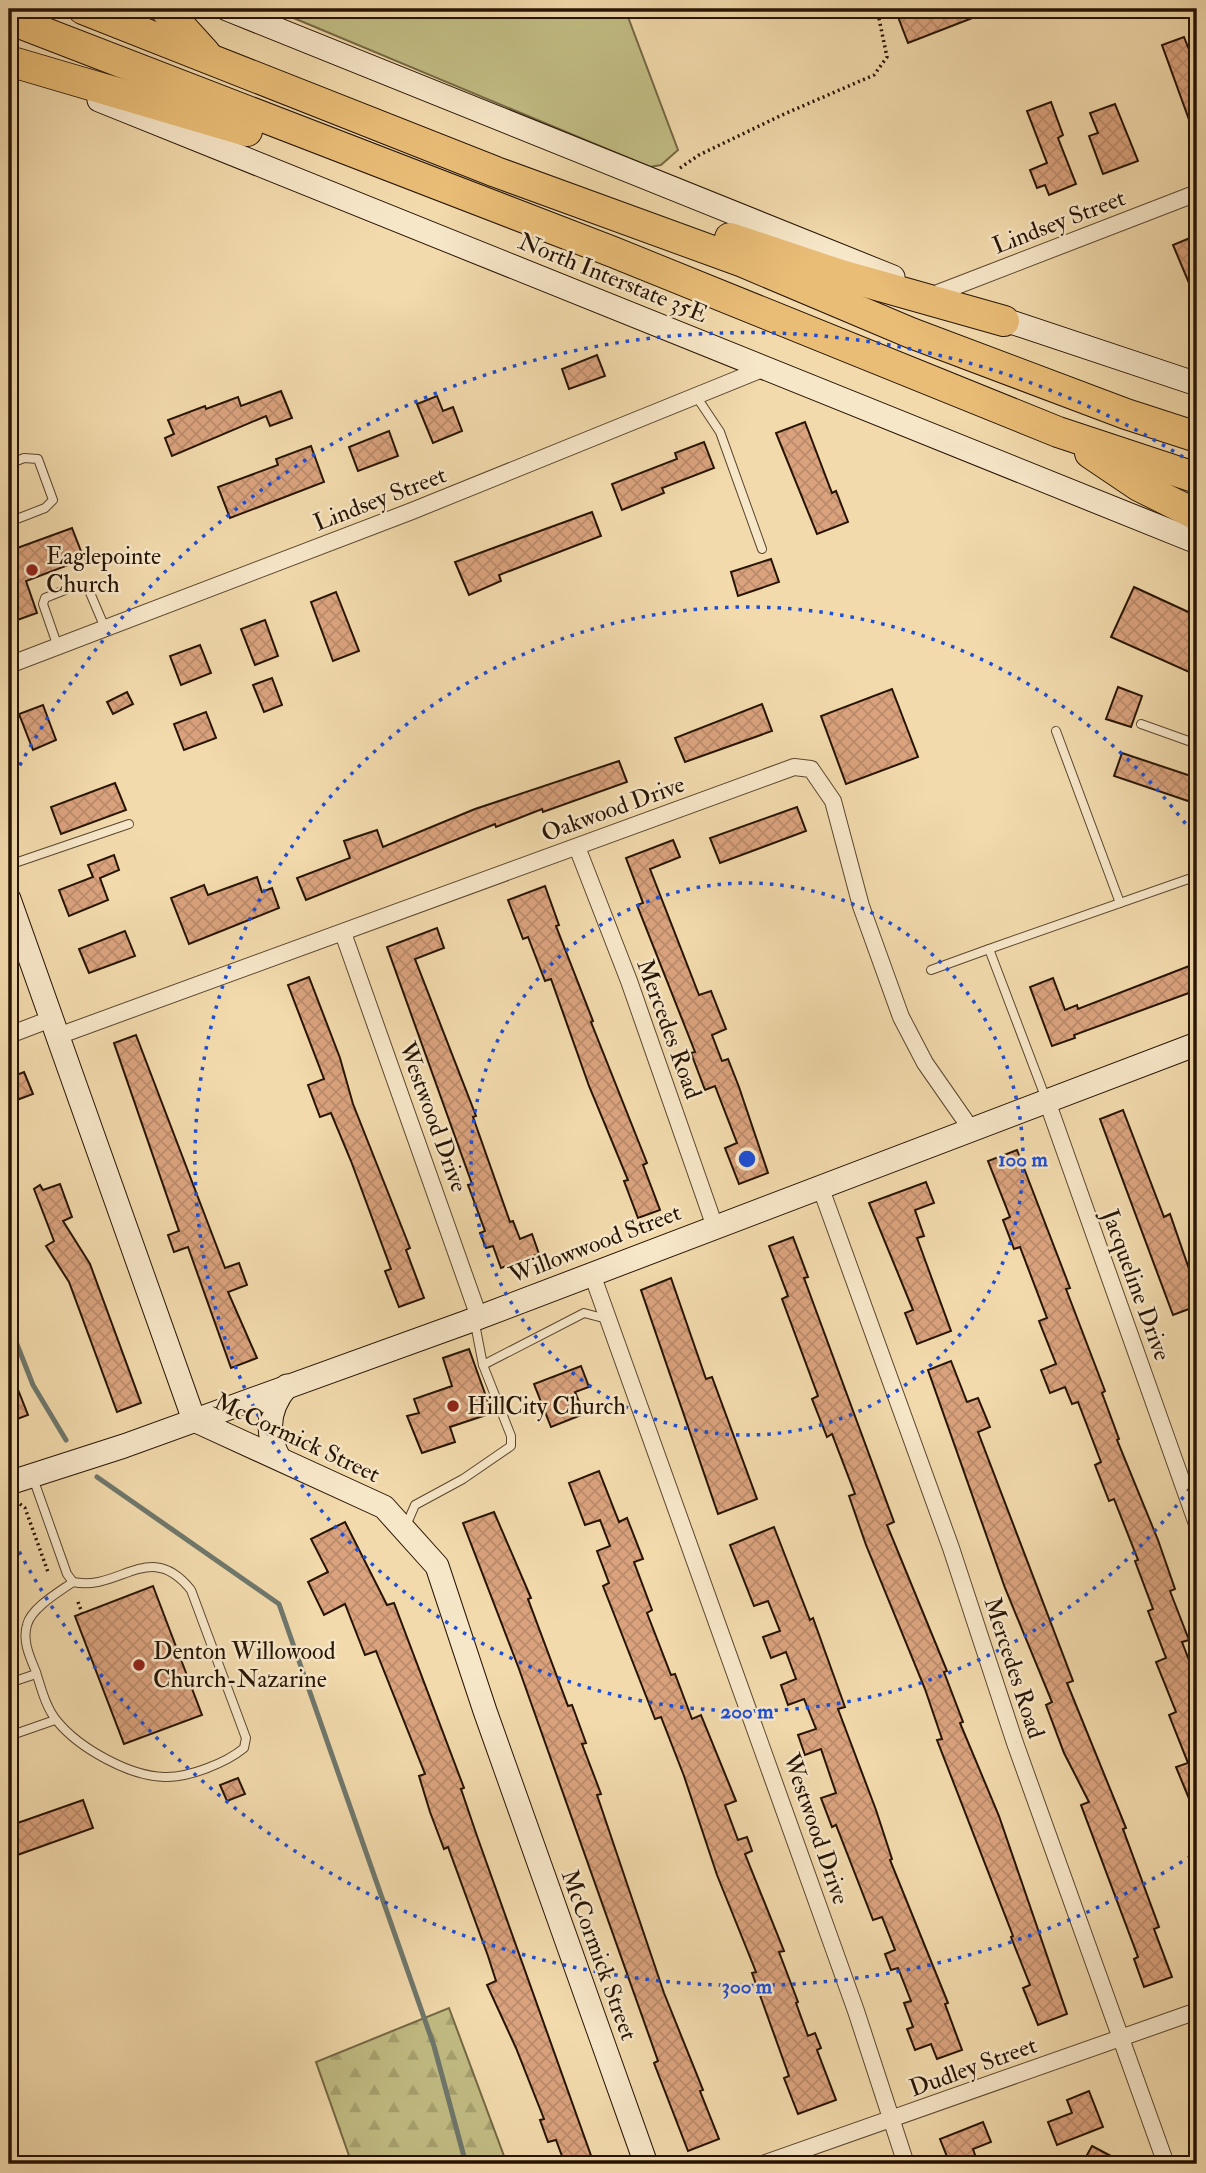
<svg xmlns="http://www.w3.org/2000/svg" width="1206" height="2173" viewBox="0 0 1206 2173" font-family="'IM FELL Double Pica',serif">
	<defs>
		<pattern id="forest-firs" width="22" height="20" patternUnits="userSpaceOnUse" patternTransform="scale(1.75)"><rect width="22" height="20" fill="#c2bd84"/><path d="M5 1l3.5 6h-7zM16 11l3.5 6h-7z" fill="#a7a270"/></pattern>
		<pattern id="building-cross-hatch" width="8" height="8" patternUnits="userSpaceOnUse" patternTransform="scale(1.75)"><rect width="8" height="8" fill="#daa37e"/><path d="M0 0l8 8M0 8l8-8" fill="none" stroke="#bb8b6b"/></pattern>
	</defs>
	<rect width="100%" height="100%" fill="#f2daac"/>
	<filter id="stains"><feTurbulence type="fractalNoise" baseFrequency=".00286" numOctaves="4"/><feColorMatrix values="0 0 0 0 .2 0 0 0 0 .09 0 0 0 0 .02 0 0 0 .5 -.17"/></filter>
	<radialGradient id="worn" r=".72"><stop offset=".6" stop-color="#630" stop-opacity="0"/><stop offset="1" stop-color="#630" stop-opacity=".3"/></radialGradient>
	<path fill="#c2bd84" stroke="#746844" stroke-width="2" d="M272,9h353l53,141 -17,15 -11,2z"/>
	<path fill="url(#forest-firs)" stroke="#746844" stroke-width="2" d="M449,2008l58,156h-155l-36,-102z"/>
	<g fill="none" stroke-linecap="round" stroke-linejoin="round">
		<g stroke="#6e776c" stroke-width="5">
			<path d="M9,1324l24,61 33,55"/>
			<path d="M97,1477l182,127 155,442 32,118"/>
		</g>
	</g>
	<g fill="url(#building-cross-hatch)" stroke="#271404" stroke-width="2">
		<path d="M895,9h98v1l-85,33z"/>
		<path d="M1184,37l13,33 -1,69 -34,-94z"/>
		<path d="M1051,102l12,33 -5,3 18,46 -27,11 -4,-10 -8,3 -7,-18 17,-7 -20,-52z"/>
		<path d="M1115,104l23,57 -35,13 -14,-38 9,-3 -8,-20z"/>
		<path d="M1197,235v67l-24,-57z"/>
		<path d="M597,355l8,21 -36,13 -7,-20z"/>
		<path d="M281,391l11,27 -22,8 -4,-10 -94,40 -7,-18 9,-4 -6,-14 37,-14 1,3 32,-12 3,9z"/>
		<path d="M437,396l6,15 10,-4 9,24 -29,12 -16,-39z"/>
		<path d="M805,422l27,71 4,-2 12,31 -31,12 -41,-101z"/>
		<path d="M389,431l9,25 -40,15 -9,-24z"/>
		<path d="M704,442l10,26 -52,20 2,5 -42,17 -10,-26 65,-25 -2,-6z"/>
		<path d="M311,446l13,36 -94,36 -12,-31 60,-22 -2,-6z"/>
		<path d="M592,512l9,24 -102,39 2,6 -32,14 -14,-33z"/>
		<path d="M72,528l12,31 -58,22 11,32 -28,10v-72z"/>
		<path d="M771,559l8,23 -41,14 -7,-24z"/>
		<path d="M1134,587l63,29v39l-8,17 -78,-35z"/>
		<path d="M336,592l23,59 -26,10 -22,-59z"/>
		<path d="M265,620l13,36 -23,9 -14,-36z"/>
		<path d="M200,645l11,28 -30,12 -11,-29z"/>
		<path d="M272,678l10,27 -18,7 -11,-27z"/>
		<path d="M1118,687l24,9 -11,31 -25,-8z"/>
		<path d="M892,689l26,68 -72,27 -25,-68z"/>
		<path d="M127,692l6,12 -20,10 -6,-12z"/>
		<path d="M762,704l10,27 -87,31 -10,-24z"/>
		<path d="M43,705l13,35 -23,10 -14,-36z"/>
		<path d="M206,712l10,26 -32,12 -10,-26z"/>
		<path d="M1122,753l75,25v26l-83,-28z"/>
		<path d="M619,761l8,21 -84,30 -1,-3 -46,18 -1,-3 -189,76 -9,-22 53,-20 -6,-17 33,-11 6,17 92,-38z"/>
		<path d="M115,783l11,27 -65,24 -10,-27z"/>
		<path d="M797,807l9,24 -86,32 -10,-25z"/>
		<path d="M673,840l7,17 -30,12 49,126 12,-4 15,38 -14,6 10,26 6,-2 11,28 29,86 -29,11 -14,-36 12,-5 -22,-57 -10,4 -14,-37 4,-1 -58,-147 6,-2 -17,-45z"/>
		<path d="M114,855l5,15 -19,8 8,22 -39,16 -10,-26 34,-13 -5,-12z"/>
		<path d="M257,877l5,15 10,-4 7,20 -90,36 -18,-46 33,-13 4,10z"/>
		<path d="M545,886l14,39 -3,1 37,95 -2,1 56,141 -4,2 17,45 -22,8 -14,-37 4,-1 -39,-94 -38,-107 -6,2 -17,-44 -5,2 -15,-39z"/>
		<path d="M437,928l7,20 -29,11 61,157 -3,1 37,105 3,-1 7,18 12,-5 7,20 -38,14 -8,-22 -7,2 -6,-15 5,-2 -17,-46 4,-1 -85,-237z"/>
		<path d="M125,931l10,25 -46,17 -10,-24z"/>
		<path d="M1197,963v27l-123,45 1,3 -23,8 -22,-59 23,-9 12,32 12,-5 1,4z"/>
		<path d="M309,977l31,81 13,46 57,144 -4,2 18,48 -25,9 -14,-36 6,-2 -40,-108 -20,-48 -11,4 -12,-32 16,-6 -36,-94z"/>
		<path d="M136,1035l89,233 14,-5 8,22 -19,7 29,66 -26,10 -43,-121 -14,5 -6,-17 11,-4 -65,-188z"/>
		<path d="M24,1072l9,22 -24,9v-25z"/>
		<path d="M1123,1110l41,107 6,-3 27,78v14l-24,9 -73,-196z"/>
		<path d="M1017,1150l53,138 -4,1 39,102 -3,2 17,46 -2,1 41,100 17,49 -5,2 19,49 -7,2 15,39v137l-21,-51 12,-4 -19,-48 7,-3 -20,-50 10,-4 -18,-47 5,-2 -18,-48 3,-1 -24,-61 -5,2 -14,-36 6,-3 -23,-60 -6,2 -7,-17 -15,6 -9,-23 15,-6 -17,-43 8,-3 -27,-71 -6,2 -11,-29 7,-3 -22,-56z"/>
		<path d="M926,1182l8,21 -19,7 9,26 -7,2 34,93 -34,13 -12,-31 8,-3 -44,-107z"/>
		<path d="M60,1184l12,33 -9,4 27,43 51,139 -24,9 -48,-130 -23,-36 8,-5 -20,-52 6,-4 3,5z"/>
		<path d="M793,1237l15,40 -4,1 90,244 -7,3 60,146 -3,1 19,50 -3,1 39,93 68,198 -29,11 -15,-37 7,-3 -19,-48 2,-1 -76,-196 5,-1 -17,-50 -59,-144 -17,-49 6,-2 -23,-60 -5,3 -15,-38 6,-3 -36,-97 6,-3 -19,-50z"/>
		<path d="M671,1278l35,101 6,-2 45,122 -39,15 -77,-224z"/>
		<path d="M469,1349l23,64 -42,14 5,15 -33,11 -15,-37 12,-3 -5,-14 38,-13 -9,-28z"/>
		<path d="M951,1361l16,41 11,-4 12,29 -12,5 95,249 -6,2 59,145 -3,1 36,98 -5,2 18,48 -28,10 -10,-28 4,-2 -57,-152 8,-3 -25,-49 -18,-48 6,-3 -47,-114 -77,-218z"/>
		<path d="M581,1366l8,21 -14,5 9,22 -33,13 -17,-43z"/>
		<path d="M9,1367l19,48 -19,7z"/>
		<path d="M599,1471l20,51 8,-4 16,41 -9,3 18,48 -5,3 24,62 4,-1 17,45 9,-4 35,86 -11,4 13,35 9,-3 5,14 -7,3 39,97 -5,1 19,50 -2,1 12,33 7,-3 6,15 -4,2 19,50 -38,14 -14,-36 5,-2 -37,-103 4,-1 -39,-97 -33,-99 -23,-59 -6,2 -52,-133 6,-3 -12,-32 13,-5 -10,-26 -15,5 -16,-42z"/>
		<path d="M494,1512l37,86 -3,1 40,107 4,-1 14,38 -4,1 19,50 -4,1 67,198 39,97 -3,1 19,48 -31,12 -34,-88 4,-2 -139,-392 -56,-146z"/>
		<path d="M345,1522l42,83 7,-2 70,185 -3,1 16,47 117,328h-29l-9,-24 -8,2 -8,-22 4,-1 -28,-71 -29,-63 9,-4 -8,-25 -40,-109 -4,2 -14,-37 -11,-36 6,-2 -49,-123 -11,4 -20,-51 -21,11 -16,-33 20,-10 -17,-33z"/>
		<path d="M774,1527l36,93 3,-2 32,89 -7,2 38,101 16,49 -2,1 58,143 -3,1 17,46 -25,9 -6,-15 -16,6 -8,-21 6,-2 -9,-24 7,-2 -13,-33 -7,2 -6,-16 10,-4 -13,-33 -9,3 -37,-95 -4,2 -11,-29 15,-5 -15,-44 -16,6 -7,-20 18,-6 -12,-30 -16,6 -7,-20 15,-6 -10,-27 -15,6 -8,-21 17,-6 -12,-30 -14,5 -24,-61z"/>
		<path d="M153,1586l49,129 -78,29 -49,-128z"/>
		<path d="M238,1778l7,16 -18,7 -7,-16z"/>
		<path d="M83,1800l10,28 -84,30v-32z"/>
		<path d="M1089,2091l14,36 -46,18 -9,-23 24,-9 -5,-13z"/>
		<path d="M983,2122l8,20 -18,7 5,15h-28l-10,-25z"/>
		<path d="M1092,2146l34,18h-44z"/>
	</g>
	<g fill="none" stroke-linecap="round" stroke-linejoin="round">
		<g stroke="#5a462e" stroke-width="10">
			<g id="lane">
				<path d="M696,396l24,36 42,117"/>
				<path d="M9,464l15,-6 14,1 15,41 -8,8 -36,14"/>
				<path d="M58,647l-15,-43 2,-6 35,-14 8,4 17,40"/>
				<path d="M1141,724l56,20"/>
				<path d="M1056,731l64,172"/>
				<path d="M9,865l120,-41"/>
				<path d="M989,949l208,-73"/>
				<path d="M931,970l58,-21 57,150"/>
				<path d="M483,1365l101,-52 23,6"/>
				<path d="M33,1478l34,96 6,8c47,10 77,-44 118,8l55,148 -2,10c-18,15 -56,30 -80,29 -35,-1 -85,-29 -107,-56 -11,-13 -16,-33 -21,-49 -6,-15 -14,-31 -9,-47 4,-17 32,-33 46,-43"/>
				<path d="M405,1528l10,-23 48,-26 48,-33v-10l-28,-71 -8,-41"/>
				<path d="M9,1683l27,-9"/>
				<path d="M9,1736l46,-16"/>
			</g>
		</g>
		<g stroke="#5a462e" stroke-width="18">
			<g id="street">
				<path d="M938,293l259,-100"/>
				<path d="M9,665l403,-154 353,-143"/>
				<path d="M577,847l52,134 86,246"/>
				<path d="M343,933l136,384"/>
				<path d="M9,1035l42,-16"/>
				<path d="M58,1036l736,-269 17,2 22,32 28,105 40,111 24,46 46,66"/>
				<path d="M1047,1101l150,423"/>
				<path d="M820,1186l131,362 64,195 151,421"/>
				<path d="M592,1274l264,737 50,153"/>
				<path d="M763,2164l434,-153"/>
			</g>
		</g>
		<g stroke="#271404" stroke-width="25">
			<g id="secondary">
				<path d="M227,9l666,268"/>
				<path d="M99,100l1098,442"/>
				<path d="M990,315l207,69"/>
				<path d="M9,899l185,521 190,87 53,59 48,145 161,453"/>
				<path d="M279,1458c-14,-26 -11,-50 8,-72"/>
				<path d="M9,1483l115,-37 343,-124 730,-278"/>
			</g>
		</g>
		<g stroke="#271404" stroke-width="32">
			<g id="highway">
				<path d="M83,9l413,163 247,90 168,71 215,81 71,23"/>
				<path d="M165,9l40,44"/>
				<path d="M9,19l604,233 445,180 139,46"/>
				<path d="M9,61l238,70"/>
				<path d="M730,238l111,37 163,46"/>
				<path d="M1090,453l49,33 58,29"/>
			</g>
		</g>
		<g stroke="#271404" stroke-width="3.5" stroke-dasharray="2 3.5" stroke-linecap="butt">
			<path d="M680,168l19,-13 83,-40 92,-40 13,-18 -10,-48"/>
			<path d="M20,1504l5,4 23,64"/>
			<path d="M78,1602l4,11"/>
		</g>
		<use href="#lane" stroke="#f7e7c9" stroke-width="8"/>
		<use href="#street" stroke="#f7e7c9" stroke-width="16"/>
		<use href="#secondary" stroke="#f7e7c9" stroke-width="23"/>
		<use href="#highway" stroke="#e9bd76" stroke-width="30"/>
	</g>
	<g fill="none" stroke="#1d4ed8" stroke-width="3.5" stroke-dasharray="3.5 7">
		<circle cx="747" cy="1159" r="276"/>
		<path d="M1196 1480A552 552 0 1 1 1196 838"/>
		<path d="M1191 1856A827 827 0 0 1 10 1534M10 784A827 827 0 0 1 1191 462"/>
	</g>
	<g fill="#8f2418" stroke="#f7e7c9" stroke-width="2.5">
		<circle cx="32" cy="570" r="7"/>
		<circle cx="453" cy="1406" r="7"/>
		<circle cx="139" cy="1665" r="7"/>
	</g>
	<g text-anchor="middle" dominant-baseline="central" stroke-width="5" stroke-linejoin="round" paint-order="stroke">
		<g font-size="24" fill="#271404" stroke="#f7e7c9">
			<text transform="translate(1059 222) rotate(-21)">Lindsey Street</text>
			<text transform="translate(613 278) rotate(22)">North Interstate 35E</text>
			<text transform="translate(380 499) rotate(-21)">Lindsey Street</text>
			<text transform="translate(613 809) rotate(-20)">Oakwood Drive</text>
			<text transform="translate(669 1029) rotate(70)">Mercedes Road</text>
			<text transform="translate(433 1117) rotate(70)">Westwood Drive</text>
			<text transform="translate(595 1244) rotate(-21)">Willowwood Street</text>
			<text transform="translate(1136 1285) rotate(70)">Jacqueline Drive</text>
			<text transform="translate(297 1438) rotate(25)">McCormick Street</text>
			<text transform="translate(1014 1668) rotate(72)">Mercedes Road</text>
			<text transform="translate(816 1829) rotate(71)">Westwood Drive</text>
			<text transform="translate(599 1955) rotate(70)">McCormick Street</text>
			<text transform="translate(973 2067) rotate(-20)">Dudley Street</text>
		</g>
		<g font-size="24" fill="#271404" stroke="#f7e7c9" text-anchor="start">
			<text x="46" y="556">Eaglepointe<tspan x="46" dy="28">Church</tspan></text>
			<text x="467" y="1406">HillCity Church</text>
			<text x="153" y="1651">Denton Willowood<tspan x="153" dy="28">Church-Nazarine</tspan></text>
		</g>
	</g>
	<circle cx="747" cy="1159" r="10" fill="#1d4ed8" stroke="#f7e7c9" stroke-width="3.5"/>
	<g font-size="21" text-anchor="middle" font-weight="bold" fill="#1d4ed8" stroke="#f7e7c9" stroke-width="5" stroke-linejoin="round" paint-order="stroke">
		<text x="1023" y="1166">100 m</text>
		<text x="747" y="1718">200 m</text>
		<text x="747" y="1993">300 m</text>
	</g>
	<rect width="1206" height="2173" fill="none" stroke="#f2daac" stroke-width="35"/>
	<rect x="10" y="10" width="1185" height="2152" fill="none" stroke="#271404" stroke-width="3.5"/>
	<rect x="18" y="18" width="1171" height="2138" fill="none" stroke="#271404" stroke-width="2"/>
	<rect width="100%" height="100%" filter="url(#stains)"/>
	<rect width="100%" height="100%" fill="url(#worn)"/>
</svg>
